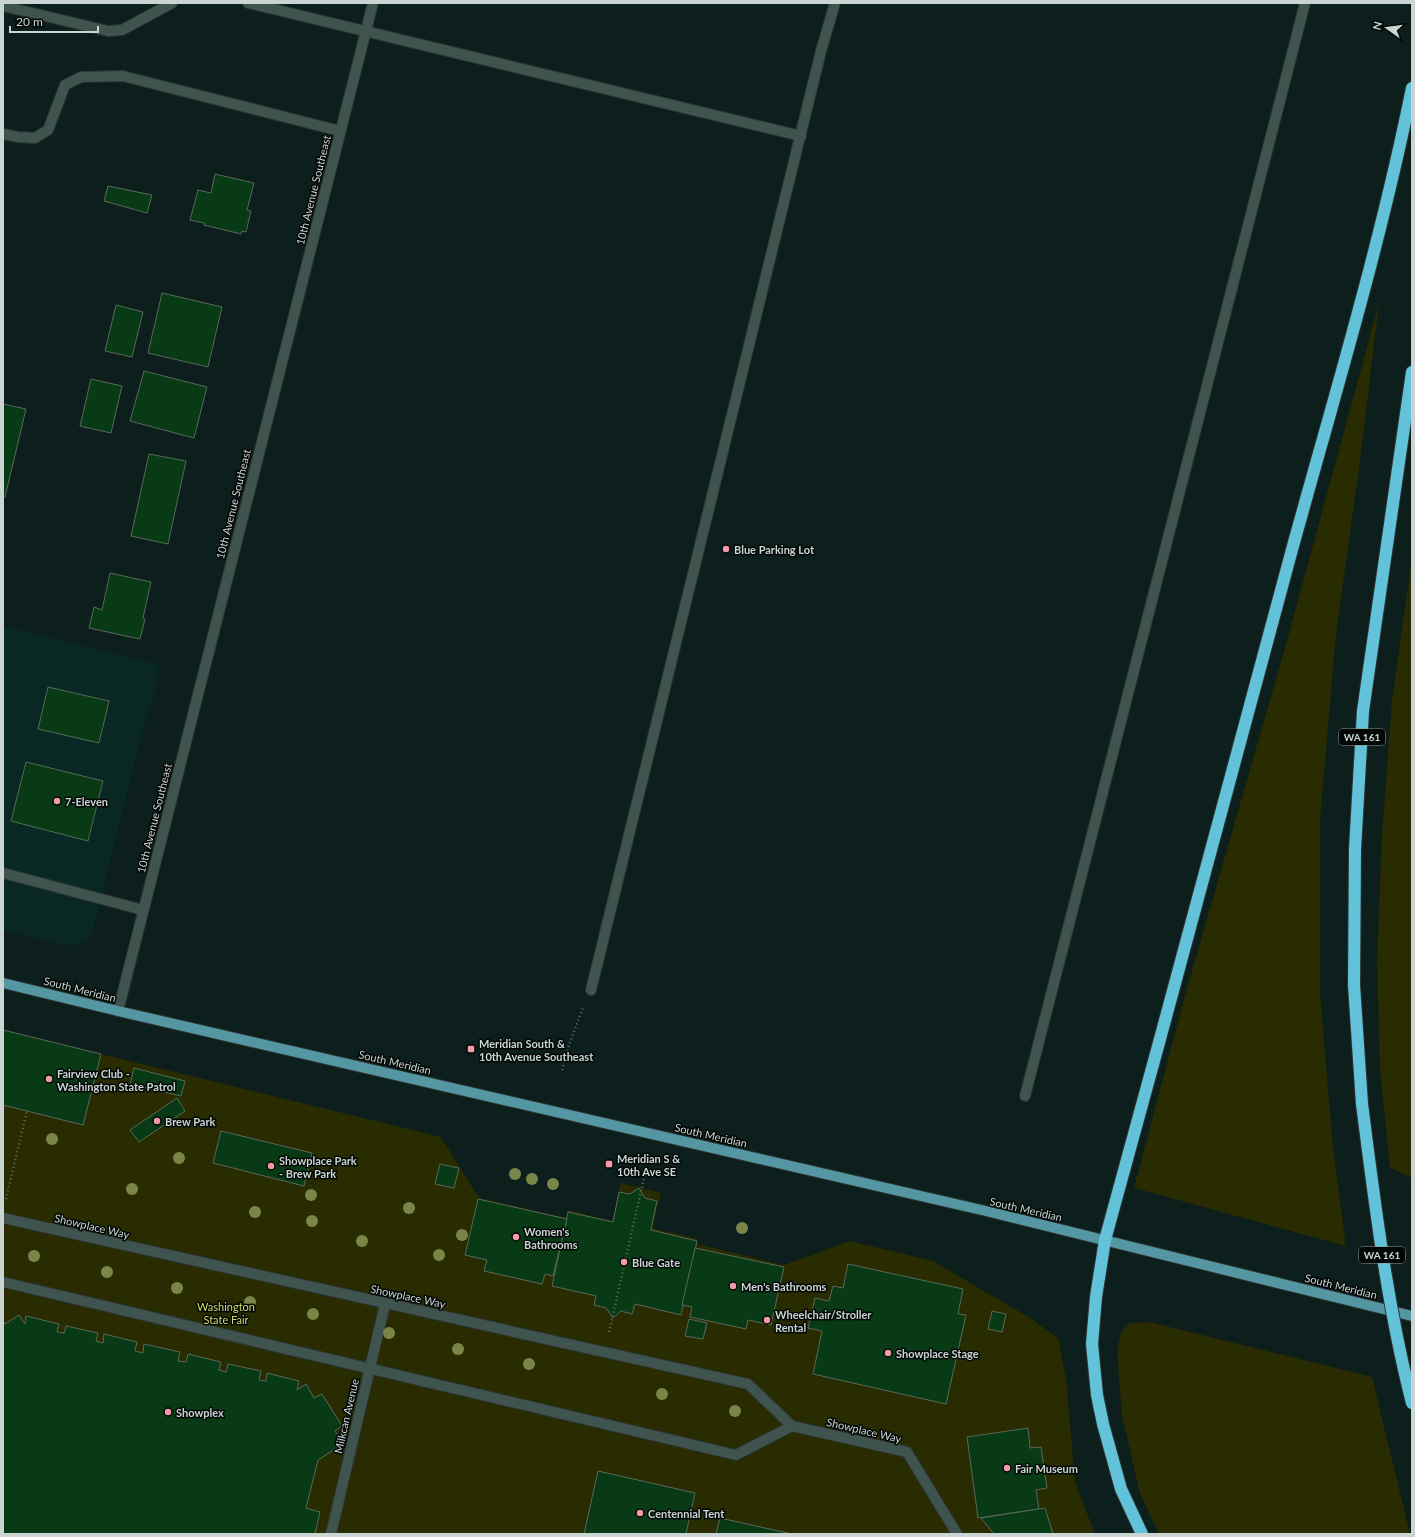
<svg xmlns="http://www.w3.org/2000/svg" width="1415" height="1537" viewBox="0 0 1415 1537" font-family="Lato,sans-serif">
	<rect width="100%" height="100%" fill="#0c1f1c"/>
	<path fill="#0a2823" d="M3,626l157,39 -68,268 -6,6 -13,6 -12,-1 -58,-14z"/>
	<g fill="#292b00">
		<path d="M1379,303l-19,158 -24,173 -16,186v174l13,154 13,98 -212,-58 50,-189 102,-355z"/>
		<path d="M1412,557v621l-22,-10 -10,-99 -3,-107 5,-127 10,-134z"/>
		<path d="M3,1030l438,107 38,61 87,20 2,-8 44,11 9,-38 40,10 -9,35 46,11 -1,5 87,21 66,-24 83,20 97,57 28,20 8,40 9,104 20,52h-1092z"/>
		<path d="M1150,1322l222,55 38,157h-251l-19,-40 -18,-79 -5,-63 4,-20 9,-9z"/>
	</g>
	<g fill="#083b15" stroke="#5a685b">
		<path d="M215,174l39,9 -7,27 4,1 -5,21 -4,-1 -1,3 -37,-9v-2l-14,-3 8,-30 13,3z"/>
		<path d="M108,186l44,9 -5,18 -43,-12z"/>
		<path d="M162,293l60,14 -14,60 -60,-14z"/>
		<path d="M116,305l27,7 -11,45 -27,-6z"/>
		<path d="M144,371l63,16 -13,51 -64,-17z"/>
		<path d="M91,379l31,7 -11,47 -31,-7z"/>
		<path d="M3,404l23,5 -21,88h-2z"/>
		<path d="M149,454l37,7 -18,83 -37,-8z"/>
		<path d="M110,573l41,9 -8,36 2,1 -5,20 -51,-11 5,-21 8,3z"/>
		<path d="M48,687l61,14 -10,42 -61,-14z"/>
		<path d="M26,762l77,19 -15,60 -77,-20z"/>
		<path d="M3,1030l98,24 -18,71 -80,-20z"/>
		<path d="M134,1068l51,13 -4,15 -51,-12z"/>
		<path d="M177,1098l8,13 -46,31 -9,-12z"/>
		<path d="M221,1131l91,22 -8,33 -91,-23z"/>
		<path d="M440,1164l19,4 -5,20 -19,-4z"/>
		<path d="M639,1188l6,10 12,3 -6,29 46,11 -16,74 -46,-11 -3,10 -11,-3 -8,7 -7,-10 -12,-3 2,-9 -44,-10 16,-74 45,10 6,-30 11,2z"/>
		<path d="M478,1199l89,20 -14,57 -8,-2 -3,10 -58,-13 3,-11 -22,-5z"/>
		<path d="M695,1248l89,19 -13,58 -23,-5 -2,9 -56,-12 2,-10 -10,-2z"/>
		<path d="M848,1264l115,25 -5,25 8,1 -20,89 -133,-30 9,-43 -14,-3 7,-30 14,3 4,-15 10,2z"/>
		<path d="M992,1311l14,3 -4,18 -14,-3z"/>
		<path d="M19,1315l6,9 1,-8 33,8 -2,8 7,1 2,-7 32,7 -2,8 7,2 1,-9 33,8 -2,9 8,2 1,-9 36,8 -2,9 8,1 2,-8 33,8 -2,8 7,2 2,-8 33,7 -2,9 7,1 1,-8 32,8 -2,9 9,-6 8,14 8,-4 20,32 -7,5 8,13 -25,16 -12,48 14,4 -5,22h-312v-213l2,3z"/>
		<path d="M689,1319l18,4 -4,16 -18,-3z"/>
		<path d="M1028,1428l2,20 11,-1 6,41 -11,2 3,19 -61,9 -11,-81z"/>
		<path d="M598,1471l97,22 -9,41h-102z"/>
		<path d="M1045,1508l8,26h-59l-13,-16z"/>
		<path d="M720,1518l72,16h-76z"/>
	</g>
	<g fill="none" stroke-linecap="round" stroke-linejoin="round">
		<g stroke="#2c3533" stroke-width="12">
			<g id="lane">
				<path d="M248,3l553,133"/>
				<path d="M3,6l105,25 14,-1 50,-27"/>
				<path d="M3,134l15,3 17,1 13,-8 17,-45 16,-8 42,-1 217,55"/>
				<path d="M3,873l140,37"/>
				<path d="M591,990l230,-939 14,-48"/>
				<path d="M1025,1096l280,-1093"/>
			</g>
		</g>
		<g stroke="#2c3533" stroke-width="12">
			<g id="street">
				<path d="M118,1011l255,-1008"/>
				<path d="M3,1218l745,166 44,42"/>
				<path d="M3,1282l733,173 56,-29 115,26 50,82"/>
				<path d="M331,1534l54,-230"/>
			</g>
		</g>
		<g stroke="#2c3533" stroke-width="12">
			<path id="primary" d="M3,983l115,28 868,200 426,105"/>
		</g>
		<g stroke="#2c3533" stroke-width="14">
			<g id="highway">
				<path d="M1362,1104l-8,-119 1,-136 8,-138 49,-339"/>
				<path d="M1142,1534l-21,-45 -18,-65 -6,-29 -5,-51 4,-47 9,-57c64,-231 125,-463 188,-694 42,-152 88,-304 119,-458"/>
			</g>
		</g>
		<g stroke="#5f6e6c" stroke-width="2.5" stroke-dasharray="1 3" stroke-linecap="butt">
			<path d="M562,1070l7,-25 14,-37"/>
			<path d="M6,1199l21,-88"/>
			<path d="M609,1332l35,-154"/>
		</g>
		<use href="#lane" stroke="#3f534f" stroke-width="10"/>
		<use href="#street" stroke="#3f534f" stroke-width="10"/>
		<use href="#primary" stroke="#5496a2" stroke-width="10"/>
		<use href="#highway" stroke="#62c2da" stroke-width="12"/>
		<g stroke="#2c3533" stroke-width="14" stroke-linecap="butt">
			<path id="highway-bridge" d="M1362,1104c13,101 25,201 50,299"/>
		</g>
		<use href="#highway-bridge" stroke="#62c2da" stroke-width="12"/>
	</g>
	<g fill="#798648">
		<circle cx="52" cy="1139" r="6"/>
		<circle cx="179" cy="1158" r="6"/>
		<circle cx="515" cy="1174" r="6"/>
		<circle cx="532" cy="1179" r="6"/>
		<circle cx="553" cy="1184" r="6"/>
		<circle cx="132" cy="1189" r="6"/>
		<circle cx="311" cy="1195" r="6"/>
		<circle cx="409" cy="1208" r="6"/>
		<circle cx="255" cy="1212" r="6"/>
		<circle cx="312" cy="1221" r="6"/>
		<circle cx="742" cy="1228" r="6"/>
		<circle cx="462" cy="1235" r="6"/>
		<circle cx="362" cy="1241" r="6"/>
		<circle cx="439" cy="1255" r="6"/>
		<circle cx="34" cy="1256" r="6"/>
		<circle cx="107" cy="1272" r="6"/>
		<circle cx="177" cy="1288" r="6"/>
		<circle cx="250" cy="1302" r="6"/>
		<circle cx="313" cy="1314" r="6"/>
		<circle cx="389" cy="1333" r="6"/>
		<circle cx="458" cy="1349" r="6"/>
		<circle cx="529" cy="1364" r="6"/>
		<circle cx="662" cy="1394" r="6"/>
		<circle cx="735" cy="1411" r="6"/>
	</g>
	<g fill="#f39aa9" stroke="#020706" stroke-width="1.5">
		<circle cx="726" cy="549" r="4"/>
		<circle cx="57" cy="801" r="4"/>
		<rect x="467" y="1045" width="8" height="8" rx="2"/>
		<circle cx="49" cy="1079" r="4"/>
		<circle cx="157" cy="1121" r="4"/>
		<rect x="605" y="1160" width="8" height="8" rx="2"/>
		<circle cx="271" cy="1166" r="4"/>
		<circle cx="516" cy="1237" r="4"/>
		<circle cx="624" cy="1262" r="4"/>
		<circle cx="733" cy="1286" r="4"/>
		<circle cx="767" cy="1320" r="4"/>
		<circle cx="888" cy="1353" r="4"/>
		<circle cx="168" cy="1412" r="4"/>
		<circle cx="1007" cy="1468" r="4"/>
		<circle cx="640" cy="1513" r="4"/>
	</g>
	<g text-anchor="middle" dominant-baseline="central" stroke-width="3" stroke-linejoin="round" paint-order="stroke">
		<g fill="#020706" stroke="#8e9796" stroke-width="1">
			<rect x="1339" y="729" width="46" height="16" rx="3"/>
			<rect x="1359" y="1247" width="46" height="16" rx="3"/>
		</g>
		<g font-size="10" font-weight="bold" fill="#cad5d3">
			<text x="1362" y="737">WA 161</text>
			<text x="1382" y="1255">WA 161</text>
		</g>
		<g font-size="11" fill="#cad5d3" stroke="#020706">
			<text transform="translate(313 190) rotate(-76)">10th Avenue Southeast</text>
			<text transform="translate(233 504) rotate(-76)">10th Avenue Southeast</text>
			<text transform="translate(154 818) rotate(-76)">10th Avenue Southeast</text>
			<text transform="translate(80 989) rotate(14)">South Meridian</text>
			<text transform="translate(395 1062) rotate(13)">South Meridian</text>
			<text transform="translate(711 1135) rotate(13)">South Meridian</text>
			<text transform="translate(1026 1209) rotate(13)">South Meridian</text>
			<text transform="translate(92 1226) rotate(13)">Showplace Way</text>
			<text transform="translate(1341 1286) rotate(14)">South Meridian</text>
			<text transform="translate(408 1296) rotate(12)">Showplace Way</text>
			<text transform="translate(346 1416) rotate(-77)">Milkcan Avenue</text>
			<text transform="translate(864 1430) rotate(13)">Showplace Way</text>
		</g>
		<g font-size="11" font-weight="bold" fill="#cad5d3" stroke="#020706" text-anchor="start">
			<text x="734" y="549">Blue Parking Lot</text>
			<text x="65" y="801">7-Eleven</text>
			<text x="479" y="1043">Meridian South &amp;<tspan x="479" dy="13">10th Avenue Southeast</tspan></text>
			<text x="57" y="1073">Fairview Club -<tspan x="57" dy="13">Washington State Patrol</tspan></text>
			<text x="165" y="1121">Brew Park</text>
			<text x="617" y="1158">Meridian S &amp;<tspan x="617" dy="13">10th Ave SE</tspan></text>
			<text x="279" y="1160">Showplace Park<tspan x="279" dy="13">- Brew Park</tspan></text>
			<text x="524" y="1231">Women's<tspan x="524" dy="13">Bathrooms</tspan></text>
			<text x="632" y="1262">Blue Gate</text>
			<text x="741" y="1286">Men's Bathrooms</text>
			<text x="775" y="1314">Wheelchair/Stroller<tspan x="775" dy="13">Rental</tspan></text>
			<text x="896" y="1353">Showplace Stage</text>
			<text x="176" y="1412">Showplex</text>
			<text x="1015" y="1468">Fair Museum</text>
			<text x="648" y="1513">Centennial Tent</text>
		</g>
		<g font-size="11" fill="#d2da6c" stroke="#020706">
			<text x="226" y="1306">Washington<tspan x="226" dy="13">State Fair</tspan></text>
		</g>
	</g>
	<rect width="1415" height="1537" fill="none" stroke="#cad5d3" stroke-width="8"/>
	<g transform="translate(1387 28) rotate(284)" stroke="#020706" stroke-width="3" paint-order="stroke">
	<path d="M0-3L7 15L0 10L-7 15Z" fill="#cad5d3"/>
	<text y="-6" font-size="11" font-weight="bold" text-anchor="middle" fill="#cad5d3">N</text>
	</g>
	<path d="M10 26v6h88v-6" fill="none" stroke="#cad5d3" stroke-width="2"/>
	<text x="16" y="26" font-size="12" fill="#cad5d3" stroke="#020706" stroke-width="3" paint-order="stroke">20 m</text>
</svg>
